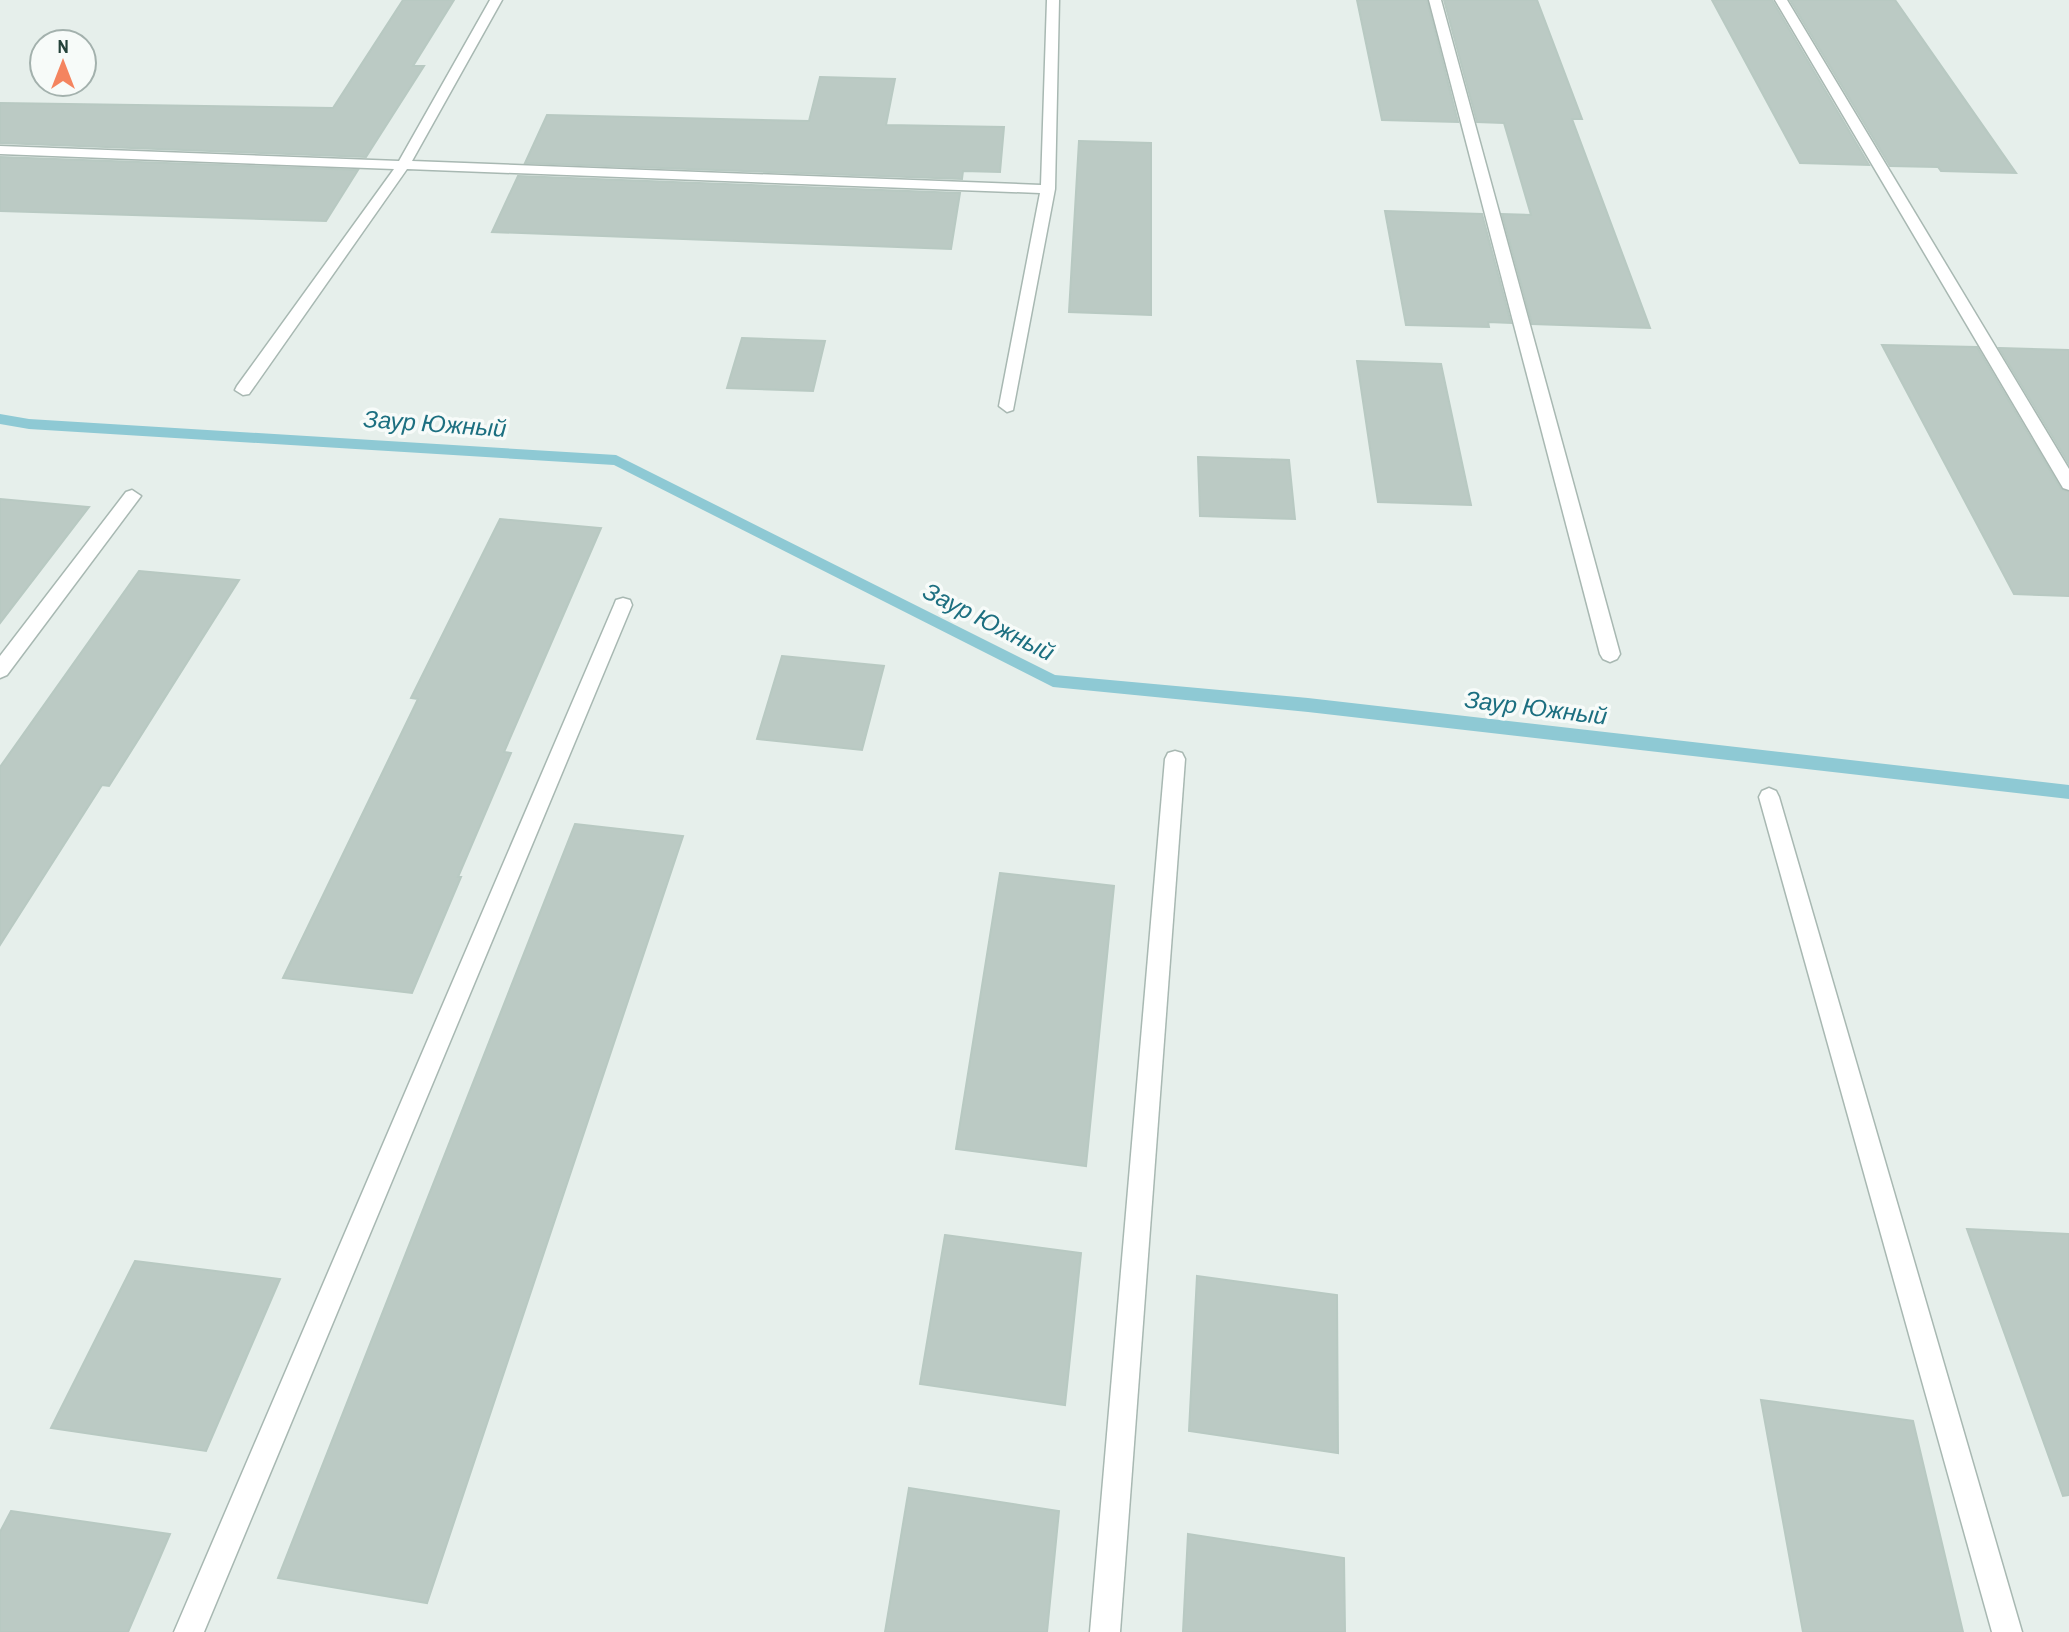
<svg xmlns="http://www.w3.org/2000/svg" width="2069" height="1632" viewBox="0 0 2069 1632" font-family="'Archivo Narrow',sans-serif">
	<rect width="100%" height="100%" fill="#e6efeb"/>
	<g fill="none" stroke-linecap="round" stroke-linejoin="round">
		<path fill="#8ec9d4" fill-rule="evenodd" d="M0,414l29,5 587,36 439,220 253,23 761,87v14l-761,-87 -255,-25 -439,-222 -585,-36 -29,-5z"/>
	</g>
	<g fill="#bbcac4" stroke="#b8c9c2" stroke-width="2">
		<path d="M403,0h51l-41,66h11l-58,91 -366,-14v-40l333,5z"/>
		<path d="M1357,0h70l31,122 -76,-2z"/>
		<path d="M1444,0h93l45,119h-10l78,209 -118,-4 -30,-110 29,1 -27,-92 -27,-1z"/>
		<path d="M1712,0h60l97,165 -69,-2z"/>
		<path d="M1790,0h105l121,173 -75,-2 -3,-4 -48,-1z"/>
		<path d="M820,77l75,2 -9,46 118,2 -4,45 -37,-1 -1,8 -437,-16 22,-48 262,6z"/>
		<path d="M1079,141l72,2v172l-82,-3z"/>
		<path d="M0,157l358,13 -32,51 -326,-10z"/>
		<path d="M518,176l442,17 -9,56 -459,-17z"/>
		<path d="M1385,211l97,3 29,109 -23,-1 1,5 -83,-2z"/>
		<path d="M742,338l83,3 -12,50 -86,-3z"/>
		<path d="M1882,345l95,2 84,142 8,3v104l-55,-2z"/>
		<path d="M1999,348l70,2v114z"/>
		<path d="M1357,361l84,3 30,141 -93,-3z"/>
		<path d="M1198,457l91,3 6,59 -95,-3z"/>
		<path d="M0,499l89,8 -89,116z"/>
		<path d="M500,519l101,9 -97,224 7,1 -53,124h3l-49,116 -129,-15 135,-279 -7,-1z"/>
		<path d="M139,571l100,9 -130,206 -7,-1 -102,160v-178z"/>
		<path d="M782,656l102,10 -22,84 -105,-11z"/>
		<path d="M575,824l108,12 -256,767 -149,-25z"/>
		<path d="M1000,873l114,13 -28,280 -130,-17z"/>
		<path d="M1967,1229l102,5v261l-6,1z"/>
		<path d="M945,1235l136,18 -16,152 -145,-21z"/>
		<path d="M135,1261l145,18 -74,172 -155,-23z"/>
		<path d="M1197,1276l140,19 1,158 -149,-22z"/>
		<path d="M1761,1400l152,21 50,211h-160z"/>
		<path d="M909,1488l150,23 -12,121h-162z"/>
		<path d="M11,1511l159,23 -42,98h-128v-100z"/>
		<path d="M1188,1534l156,24 1,74h-162z"/>
	</g>
	<g fill="none" stroke-linecap="round" stroke-linejoin="round">
		<g stroke="#a8b8b2" stroke-width="3">
			<g id="minor">
				<path d="M490,0h12l-90,161 629,24 6,-185h12l-4,189 -42,221 -6,2 -8,-6 41,-213 -633,-24 -158,225 -6,1 -8,-5 2,-4 157,-217 -394,-15v-8l399,15z"/>
				<path d="M1429,0h12l179,654 -3,5 -7,3 -7,-3 -3,-5z"/>
				<path d="M1775,0h12l282,469v21l-6,-2z"/>
				<path d="M132,490l9,6 -3,4 -131,175 -7,3v-22l126,-164z"/>
				<path d="M623,598l7,2 2,5 -428,1027h-30l440,-1027 2,-5z"/>
				<path d="M1175,751l7,2 3,6 -65,873h-30l75,-873 3,-6z"/>
				<path d="M1769,788l7,3 3,6 243,835h-30l-233,-835 3,-6z"/>
			</g>
		</g>
		<use href="#minor" fill="#fff" fill-rule="evenodd"/>
	</g>
	<g text-anchor="middle" dominant-baseline="central" stroke-width="7" stroke-linejoin="round" paint-order="stroke">
		<g font-size="24" font-style="italic" fill="#1c6f80" stroke="#f7fbf9">
			<text transform="translate(435 423) rotate(4)">Заур Южный</text>
			<text transform="translate(989 621) rotate(27)">Заур Южный</text>
			<text transform="translate(1536 707) rotate(7)">Заур Южный</text>
		</g>
	</g>
	<g transform="translate(63 63)"><circle r="33" fill="#f7fbf9" stroke="#a3b1ad" stroke-width="2"/>
	<path d="M0-5L12 26L0 18L-12 26Z" fill="#f4845f"/>
	<text y="-10" font-size="19" font-weight="bold" text-anchor="middle" fill="#24423a">N</text>
	</g>
</svg>
